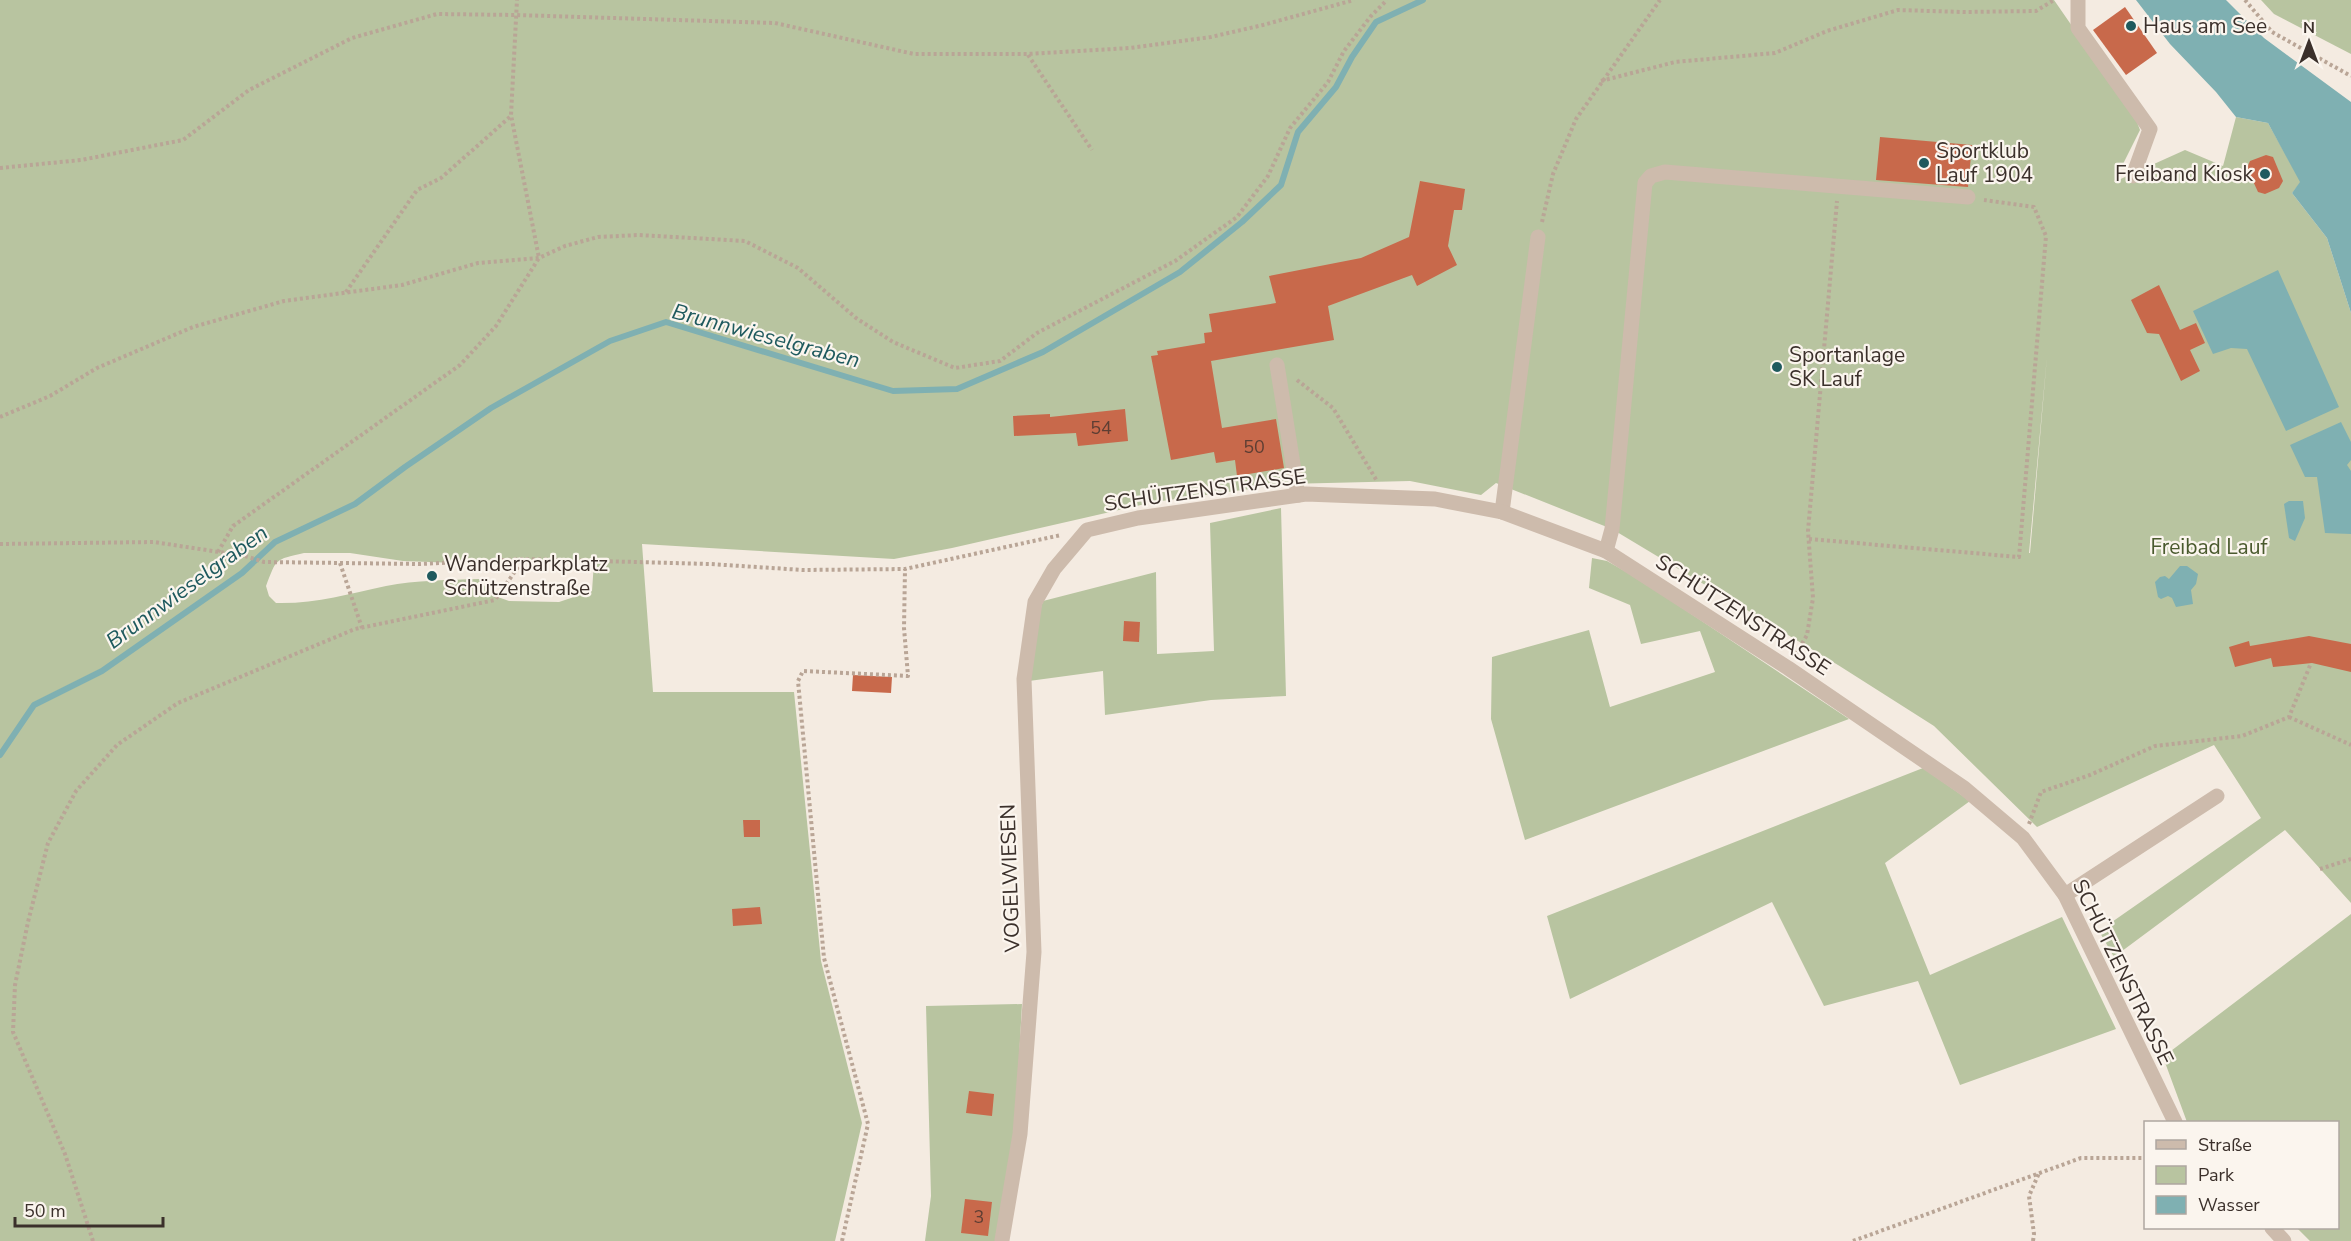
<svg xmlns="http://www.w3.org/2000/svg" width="2351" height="1241" viewBox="0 0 2351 1241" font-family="'Nunito Sans',sans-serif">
	<rect width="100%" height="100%" fill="#f4ebe1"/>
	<g fill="#b8c4a0" fill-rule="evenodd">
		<path d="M0,0h2054l81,117 5,13 -26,52 71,-32 38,16 13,-49 32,6 33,59 -9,11 35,45 24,75v590l-66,-73 -171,127 -15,-26 162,-113 -47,-73 -177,82 -103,-101 -96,-61 -226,-136 -116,-46 -15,12 -71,-14 -124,3 -132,18 -202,46 -58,11 -252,-15 11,148h141l27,269 41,162 -27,118h-835zM2047,356l-17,197h-1zM304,553h46l53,8 81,3 110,-2 -2,29 -33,11 -50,-1 -17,-6 -13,-16c-30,1 -63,1 -93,7 -39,8 -70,18 -110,17l-7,-7 -3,-10c11,-28 8,-26 38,-33z"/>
		<path d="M2261,0h90v54l-77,-40z"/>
		<path d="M1281,508l5,188 -75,4 -106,15 -2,-44 -74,10 10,-67 4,-13 113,-29 1,82 57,-3 -4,-128z"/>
		<path d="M1592,558l15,3 30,17 212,141 -324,121 -34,-121 1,-62 97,-27 21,77 105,-35 -15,-41 -59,13 -11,-39 -41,-17z"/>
		<path d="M1923,768l47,33 -85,62 45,112 132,-58 54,112 -156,56 -42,-104 -94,25 -52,-104 -202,97 -23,-83z"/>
		<path d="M2351,914v327h-41l-13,-13h41v-106h-151l-24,-65z"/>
		<path d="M1022,1004l-7,128 -19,109h-71l6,-45 -5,-190z"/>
	</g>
	<g fill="#7fb0b2">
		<path d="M2136,0h90l38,38 87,64v211l-24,-75 -35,-45 8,-11 -32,-59 -32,-6 -20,-25 -46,-48z"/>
		<path d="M2278,270l61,137 -53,24 -39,-82 -16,-1 -18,6 -20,-43z"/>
		<path d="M2341,422l10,20v18l-4,5 4,6v63l-26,-1 -8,-56h-12l-15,-32z"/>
		<path d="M2289,501h14l2,17 -10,23 -6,-3 -5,-34z"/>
		<path d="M2180,566h7l11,8 -2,10 -5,6 2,14 -17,3 -4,-9 -4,-2 -7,3 -3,-2 -3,-15 5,-5 5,-1 4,3z"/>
	</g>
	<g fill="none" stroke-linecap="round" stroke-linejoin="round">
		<path stroke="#7fb0b2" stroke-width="6" d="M0,755l34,-50 68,-34 140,-98 33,-31 80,-38 50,-37 86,-59 119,-67 56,-19 227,69 64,-2 86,-37 137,-80 62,-50 39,-37 17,-53 38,-45 16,-30 24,-35 47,-22"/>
	</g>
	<g fill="#c8694b">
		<path d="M2125,7l32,46 -31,22 -33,-45z"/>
		<path d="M1880,137l92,8 -4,42 -92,-7z"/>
		<path d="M2266,155l7,2 10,24 -4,7 -14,6 -7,-2 -11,-24 3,-7z"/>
		<path d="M1420,181l45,8 -3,21h-8l-6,36 9,19 -40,21 -5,-11 -84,31 6,34 -123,21 11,67 54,-9 8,49 -47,8 -2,-16 -19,3 -2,-11 -43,8 -20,-104 7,-1 -1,-4 48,-8 -1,-10 8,-1 -3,-18 67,-11 -7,-27 92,-18 48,-21z"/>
		<path d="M2159,285l21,45 16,-7 9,20 -15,7 10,21 -19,10 -22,-47 -12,-1 -16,-33z"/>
		<path d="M1125,409l3,32 -50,5 -2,-13 -62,3 -1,-20 37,-2v3z"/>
		<path d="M1124,621l16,1 -1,20 -16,-1z"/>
		<path d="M2309,636l42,8v28l-39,-9 -39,4 -2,-9 -36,9 -6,-20 20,-6 1,5z"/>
		<path d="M853,675l39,2 -1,16 -39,-2z"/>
		<path d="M743,820h17v17h-16z"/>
		<path d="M760,907l2,17 -29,2 -1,-17z"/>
		<path d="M969,1091l25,3 -2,22 -26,-3z"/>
		<path d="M965,1199l27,3 -4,34 -27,-3z"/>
	</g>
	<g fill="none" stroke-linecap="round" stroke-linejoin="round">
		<g stroke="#b9a596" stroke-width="4" stroke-dasharray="3 3" stroke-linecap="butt">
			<path d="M2245,0l27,32 79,44"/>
			<path d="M1028,55l64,95"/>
			<path d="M1601,81l74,-19 100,-9 52,-22 71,-21 65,2 73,-1 18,-11"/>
			<path d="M0,168l81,-8 102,-20 66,-50 103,-52 85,-24 79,1 259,8 139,31h113l103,-6 81,-11 52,-12 91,-25"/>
			<path d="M1542,222l11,-48 23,-55 84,-119"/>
			<path d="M346,292l71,-102 24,-12 70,-62"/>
			<path d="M1297,380l36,28 44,73"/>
			<path d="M0,417l50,-21 47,-28 96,-41 91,-26 118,-16 76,-22 61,-5 26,-12 33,-9 41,-2 106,6 53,27 58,50 37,24 62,26 45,-7 37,-28 138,-72 62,-44 31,-41 22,-48 38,-46 16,-31 27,-35 16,-16"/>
			<path d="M1809,539l210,18 27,-321 -12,-29 -50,-7"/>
			<path d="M0,544l154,-2 91,14 19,6 156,2 104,-5 186,5 93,6 102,-1 156,-34"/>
			<path d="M218,552l15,-26 227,-161 36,-39 43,-68 -28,-143 6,-115"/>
			<path d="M340,563l22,65"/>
			<path d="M1796,654l11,-19 6,-37 -5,-67 29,-330"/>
			<path d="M2289,717l62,28"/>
			<path d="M2029,824l12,-32 49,-17 65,-29 87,-10 47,-19 22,-54"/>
			<path d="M2320,869l31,-10"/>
			<path d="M93,1241l-28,-87 -52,-122 2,-47 13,-63 20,-79 28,-52 41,-46 61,-42 177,-74 140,-29 28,-40"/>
			<path d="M842,1241l26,-117 -44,-166 -26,-277 5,-10 105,5 -4,-48 1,-59"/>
			<path d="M1853,1241l228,-83h65"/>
			<path d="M2033,1241l1,-7 -5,-38 10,-23"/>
		</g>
		<g stroke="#cdbbac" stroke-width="15">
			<path d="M2078,0v28l72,101 -17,47"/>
			<path d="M1277,365l21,130"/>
			<path d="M1502,512l36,-275"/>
			<path d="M1606,551l6,-22 33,-346 6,-7 14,-4 303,25"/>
			<path d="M2065,895l152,-99"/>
			<path d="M2272,1228l12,13"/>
			<path d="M1002,1240l18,-106 14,-182 -10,-273 11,-77 19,-33 33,-39 51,-12 168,-24 129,5 67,13 104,39 182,117 176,120 59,50 42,57 110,227"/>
		</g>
	</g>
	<g fill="#1f5a5e" stroke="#fbf5ee" stroke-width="2">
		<circle cx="2131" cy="26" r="6"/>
		<circle cx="1924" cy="163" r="6"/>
		<circle cx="2265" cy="174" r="6"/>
		<circle cx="1777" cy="367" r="6"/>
		<circle cx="432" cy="576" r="6"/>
	</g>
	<g text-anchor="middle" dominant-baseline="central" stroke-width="4.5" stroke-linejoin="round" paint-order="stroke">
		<g font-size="18" fill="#5e3e33">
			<text x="1101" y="428">54</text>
			<text x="1254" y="447">50</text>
			<text x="979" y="1217">3</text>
		</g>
		<g font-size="21" fill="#3b302b" stroke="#fbf5ee" text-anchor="start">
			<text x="2143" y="26">Haus am See</text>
			<text x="1936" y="151">Sportklub<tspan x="1936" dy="24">Lauf 1904</tspan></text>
			<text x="2253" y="174" text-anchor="end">Freiband Kiosk</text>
			<text x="1789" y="355">Sportanlage<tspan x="1789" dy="24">SK Lauf</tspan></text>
			<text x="444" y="564">Wanderparkplatz<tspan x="444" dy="24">Schützenstraße</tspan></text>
		</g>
		<g font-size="21" fill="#3b302b" stroke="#fbf5ee">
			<text transform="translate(1205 490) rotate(-8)">SCHÜTZENSTRASSE</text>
			<text transform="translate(1743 615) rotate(33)">SCHÜTZENSTRASSE</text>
			<text transform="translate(1010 878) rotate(-92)">VOGELWIESEN</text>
			<text transform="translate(2123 972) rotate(64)">SCHÜTZENSTRASSE</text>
		</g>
		<g font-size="21" fill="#4a5a2e" stroke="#fbf5ee">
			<text x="2209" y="547">Freibad Lauf</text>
		</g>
		<g font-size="22" font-style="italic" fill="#1f5a5e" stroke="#fbf5ee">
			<text transform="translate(766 336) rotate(15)">Brunnwieselgraben</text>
			<text transform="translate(187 587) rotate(-36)">Brunnwieselgraben</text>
		</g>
	</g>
	<rect x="2144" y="1121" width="195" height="108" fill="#fbf5ee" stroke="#aea6a0" stroke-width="1.5"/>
	<rect x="2156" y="1140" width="30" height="9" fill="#cdbbac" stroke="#aea6a0" stroke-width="1.5"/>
	<text x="2198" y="1151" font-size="18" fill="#3b302b">Straße</text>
	<rect x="2156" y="1166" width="30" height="18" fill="#b8c4a0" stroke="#aea6a0" stroke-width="1.5"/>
	<text x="2198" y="1181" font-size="18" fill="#3b302b">Park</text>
	<rect x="2156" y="1196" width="30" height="18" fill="#7fb0b2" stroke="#aea6a0" stroke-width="1.5"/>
	<text x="2198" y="1211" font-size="18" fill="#3b302b">Wasser</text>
	<g transform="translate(2309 42)" stroke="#fbf5ee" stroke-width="4.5" paint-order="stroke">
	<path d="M0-4.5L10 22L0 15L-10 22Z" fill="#3b302b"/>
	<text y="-9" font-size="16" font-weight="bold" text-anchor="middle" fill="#3b302b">N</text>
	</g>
	<path d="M15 1217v9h148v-9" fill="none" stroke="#3b302b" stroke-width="3"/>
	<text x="24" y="1217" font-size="18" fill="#3b302b" stroke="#fbf5ee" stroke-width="4.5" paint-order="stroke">50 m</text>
</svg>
